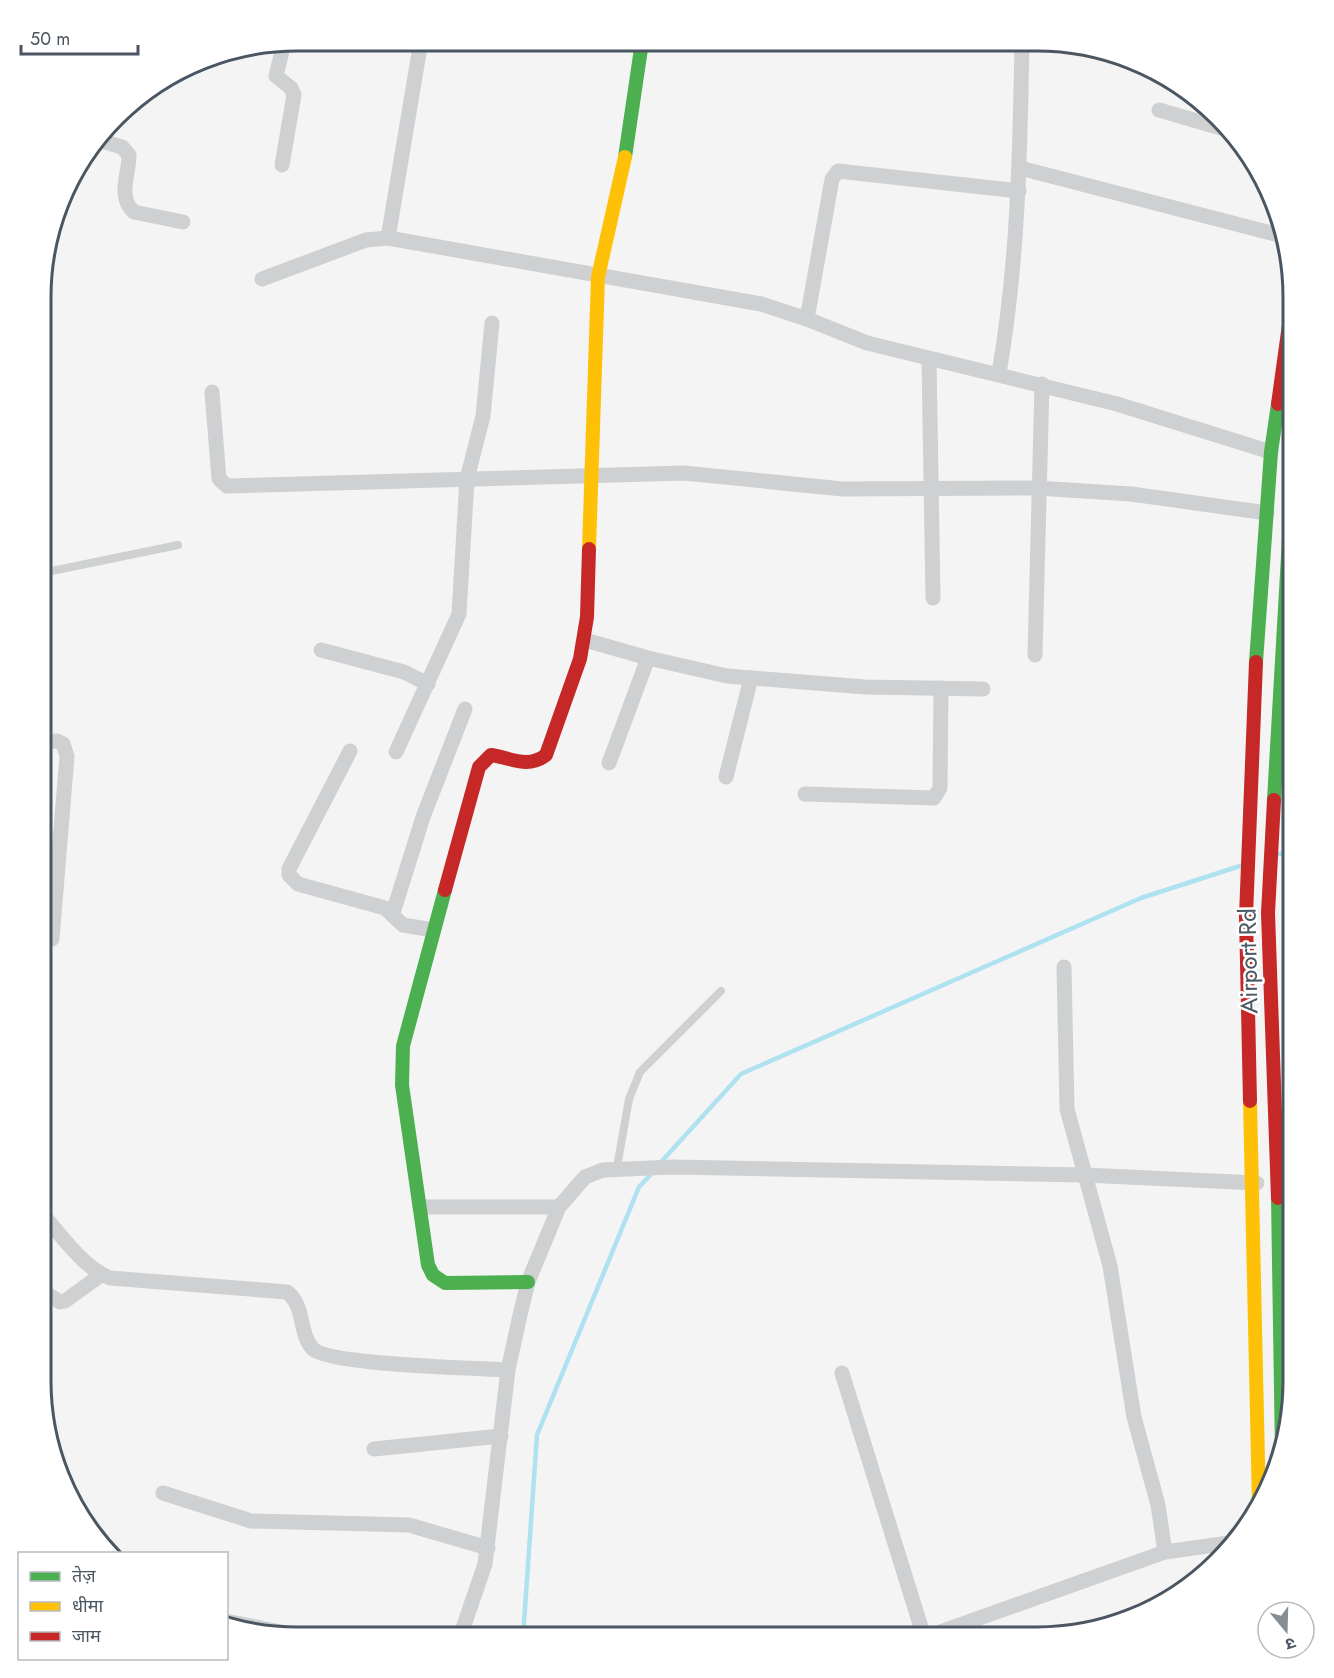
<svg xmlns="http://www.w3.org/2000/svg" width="1334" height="1678" viewBox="0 0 1334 1678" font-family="Jost,'Noto Sans Devanagari',sans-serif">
	<rect width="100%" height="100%" fill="#f4f4f4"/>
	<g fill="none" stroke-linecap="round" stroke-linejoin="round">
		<g stroke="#aee2f0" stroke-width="4.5">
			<path d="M1280,854l13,-4"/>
			<path d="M661,1162l80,-88 400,-176 99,-32"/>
			<path d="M523,1637l14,-202 102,-248 15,-16"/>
		</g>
		<g stroke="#ced0d2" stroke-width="8">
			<path d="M42,573l136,-28"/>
			<path d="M617,1167l12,-68 11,-27 81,-81"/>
		</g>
		<g stroke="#ced0d2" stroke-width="15">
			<path d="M1159,110l62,18"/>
			<path d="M98,140l24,7 7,8c0,20 -12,42 5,57l49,10"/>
			<path d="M282,165l12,-70 -3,-7 -15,-12 8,-33"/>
			<path d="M1020,168l266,69"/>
			<path d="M388,238l33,-197"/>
			<path d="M262,279l104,-39 22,-2 373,66 46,15 60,24 250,61 154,48"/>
			<path d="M807,319l25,-140 6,-8 181,20"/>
			<path d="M929,359l4,239"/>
			<path d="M999,373c19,-110 21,-219 23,-330"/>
			<path d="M212,392l7,87 8,7 457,-13 159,16 194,-1 94,6 136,19"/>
			<path d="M585,640l63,18 79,18 138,11 118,2"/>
			<path d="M321,650l83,22 24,12"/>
			<path d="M1035,655l7,-271"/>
			<path d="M42,742l15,-1 6,3 4,12 -15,183"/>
			<path d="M350,751l-61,118v6l9,9 87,24 18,17 30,5"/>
			<path d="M396,752l63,-138 8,-135 16,-63 9,-93"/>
			<path d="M609,763l39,-105"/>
			<path d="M726,777l25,-99"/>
			<path d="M805,794l129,4 6,-10 1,-100"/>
			<path d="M393,913l30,-96 42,-108"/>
			<path d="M1064,967l3,142 43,157 24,151 24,88 7,47"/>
			<path d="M420,1207h139"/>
			<path d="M41,1213c20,21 42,55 69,65l177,14c19,15 11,41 26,57 16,16 165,19 195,21"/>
			<path d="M41,1290l19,12 5,-1 36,-26"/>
			<path d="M842,1373l82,264"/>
			<path d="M374,1449l127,-13"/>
			<path d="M163,1493l88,28 158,4 79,23"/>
			<path d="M226,1621l80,16"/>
			<path d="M460,1637l25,-73 23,-194 12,-55 8,-33 31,-75 26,-30 18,-7 70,-3 411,8 173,8"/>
			<path d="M926,1637l239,-85 64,-9"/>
		</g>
		<g stroke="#4caf50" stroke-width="14">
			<path d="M625,157l17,-115"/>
			<path d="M1256,662l15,-210 7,-48"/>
			<path d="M1274,800l19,-331"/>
			<path d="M445,890l-42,156 -1,39 26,180 5,10 12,8 83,-1"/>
			<path d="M1278,1198l4,255"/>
		</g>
		<g stroke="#ffc107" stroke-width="14">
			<path d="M589,549l9,-272 27,-120"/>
			<path d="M1250,1101l9,404"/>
		</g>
		<g stroke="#c62828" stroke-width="14">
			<path d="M1278,404l15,-108"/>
			<path d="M1274,800l-6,113 10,285"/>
			<path d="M445,890l34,-123 12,-12c20,3 37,14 55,0l34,-96 7,-42 2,-68"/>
			<path d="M1250,1101l-4,-185 10,-254"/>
		</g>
	</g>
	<g text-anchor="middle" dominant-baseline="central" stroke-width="5" stroke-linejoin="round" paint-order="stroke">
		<g font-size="24" fill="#4a5661" stroke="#fff">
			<text transform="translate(1248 961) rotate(-91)">Airport Rd</text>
		</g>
	</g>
	<path d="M0 0H1334V1678H0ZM297 51H1037A246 246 0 0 1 1283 297V1381A246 246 0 0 1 1037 1627H297A246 246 0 0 1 51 1381V297A246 246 0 0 1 297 51Z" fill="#fff" fill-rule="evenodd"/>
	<path fill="none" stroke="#4a5661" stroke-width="3" d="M297 51H1037A246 246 0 0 1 1283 297V1381A246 246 0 0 1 1037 1627H297A246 246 0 0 1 51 1381V297A246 246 0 0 1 297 51Z"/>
	<rect x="18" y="1552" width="210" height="108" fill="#ffffff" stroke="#b7bbc0" stroke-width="1.5"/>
	<rect x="30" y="1572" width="30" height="9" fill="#4caf50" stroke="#b7bbc0" stroke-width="1.5"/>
	<text x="72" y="1582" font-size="18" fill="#4a5661">तेज़</text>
	<rect x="30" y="1602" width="30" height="9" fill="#ffc107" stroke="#b7bbc0" stroke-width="1.5"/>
	<text x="72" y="1612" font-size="18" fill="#4a5661">धीमा</text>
	<rect x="30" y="1632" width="30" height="9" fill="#c62828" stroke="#b7bbc0" stroke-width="1.5"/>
	<text x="72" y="1642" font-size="18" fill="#4a5661">जाम</text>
	<g transform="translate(1286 1630) rotate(161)"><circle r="28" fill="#ffffff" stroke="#b7bbc0" stroke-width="1.5"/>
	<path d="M0-4.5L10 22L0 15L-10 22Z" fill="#868d94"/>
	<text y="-9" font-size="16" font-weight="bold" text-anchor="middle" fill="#4a5661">उ</text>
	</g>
	<path d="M21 45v9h117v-9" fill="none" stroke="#4a5661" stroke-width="3"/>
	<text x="30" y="45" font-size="18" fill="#4a5661" stroke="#ffffff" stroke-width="4.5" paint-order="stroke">50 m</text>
</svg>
